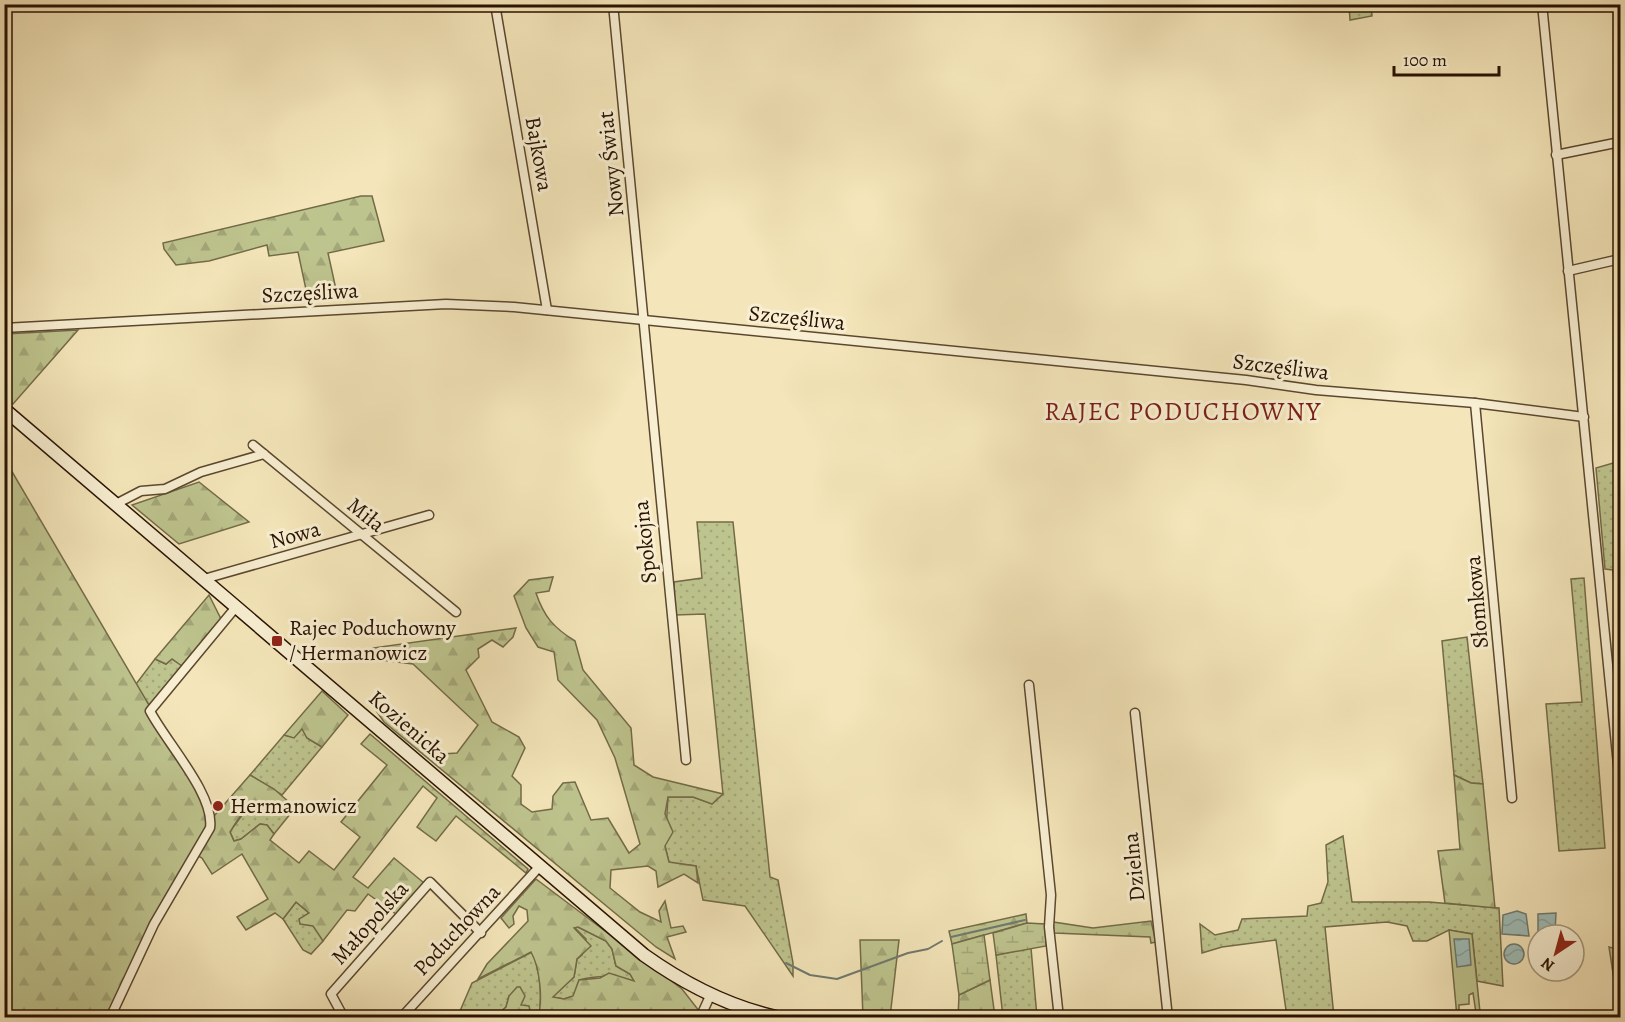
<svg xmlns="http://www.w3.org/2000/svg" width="1625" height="1022" viewBox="0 0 1625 1022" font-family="Alegreya,serif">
	<defs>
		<pattern id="grass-dots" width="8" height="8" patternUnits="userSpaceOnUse" patternTransform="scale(1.5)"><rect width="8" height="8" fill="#bec48e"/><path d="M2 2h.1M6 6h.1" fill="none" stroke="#a3a779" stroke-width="1.8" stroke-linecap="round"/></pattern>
		<pattern id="forest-firs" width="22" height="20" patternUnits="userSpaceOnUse" patternTransform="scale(1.5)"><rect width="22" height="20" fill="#bec48e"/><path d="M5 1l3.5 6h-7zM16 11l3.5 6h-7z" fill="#a3a779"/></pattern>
		<pattern id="wetland-marsh" width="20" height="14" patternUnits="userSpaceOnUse" patternTransform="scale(1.5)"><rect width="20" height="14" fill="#bec48e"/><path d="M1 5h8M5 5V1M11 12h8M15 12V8" fill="none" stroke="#a3a779"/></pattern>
		<pattern id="water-waves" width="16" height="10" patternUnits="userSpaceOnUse" patternTransform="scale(1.5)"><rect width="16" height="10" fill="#9ebdb8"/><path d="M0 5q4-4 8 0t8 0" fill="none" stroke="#88a19c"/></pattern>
	</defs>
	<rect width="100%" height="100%" fill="#f4e6ba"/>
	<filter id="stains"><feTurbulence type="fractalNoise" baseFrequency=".00333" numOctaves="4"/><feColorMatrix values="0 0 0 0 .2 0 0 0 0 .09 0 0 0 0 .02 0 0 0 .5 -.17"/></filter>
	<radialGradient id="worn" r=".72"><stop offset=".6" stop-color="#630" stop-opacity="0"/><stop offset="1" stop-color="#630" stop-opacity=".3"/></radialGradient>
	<g fill="url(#grass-dots)" stroke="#736b48" stroke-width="1.5">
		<path d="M1349,5h22l1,11 -22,4z"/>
		<path d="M1620,461v104l-7,5 -8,-1 -9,-101z"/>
		<path d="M697,522h36l37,355 8,3 15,83v13l-48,-70 -42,-6 -7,-34 -27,-3 -4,-17 3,-49h25l19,7 11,-10 -18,-180 -30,1 -1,-33 28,-4z"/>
		<path d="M1584,578l21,270 -46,3 -13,-147 36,-2 -11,-123z"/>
		<path d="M1467,637l16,147 -12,-1 -17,-8 -12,-134z"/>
		<path d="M155,659l11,5 6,-5 10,6 -30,45 -16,-26z"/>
		<path d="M302,728l5,10 15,9 -40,48 -32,-20 34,-40 10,2z"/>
		<path d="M260,801l24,9 6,-7 5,5 -21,26 -7,-9 -7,-1 -19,15 -7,2 -4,-9c5,-9 13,-15 16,-25z"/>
		<path d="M1343,836l9,66h77l70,6 4,78 -26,-5 -5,-47 -23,-4 -22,11h-14l-6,-15 -20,-4 -62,5 9,90h-47l-11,-77 -54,7 -20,6 -2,-29 15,11 23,-5 4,-11 65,-3 1,-10 13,-3 7,-21 -2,-37z"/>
		<path d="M296,902l13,11 14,28 -12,13 -8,-4 -20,-31z"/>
		<path d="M574,927h4l28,14 6,8 4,17 14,8 5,8c-16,-7 -38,-7 -56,-2l-5,16 -10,3 -12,-2 22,-20 3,-18 5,-4 4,-16z"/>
		<path d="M1031,948l6,69h-34l-7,-62z"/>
		<path d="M532,952c8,16 11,48 6,65h-10l3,-3 -22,-18 -3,11 -11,10 -38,1 15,-35z"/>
	</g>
	<g fill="url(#forest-firs)" stroke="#736b48" stroke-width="1.5" fill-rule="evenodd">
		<path d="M361,196h11l12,45 -56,12 9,41 -29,5 -10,-47 -29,4 -2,-11 -58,16 -33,4 -12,-16 -1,-6z"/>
		<path d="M78,330l-65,74 -8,-7v-63z"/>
		<path d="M4,458l210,358 36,-41 24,14 16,14 -13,11c-21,-26 -35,-2 -47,18l4,9 7,-2 19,-15 7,1 7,9 -4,6 29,23 10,-12 25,19 26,-33 -19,-15 46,-57 -26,-21 9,-10 158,135 -2,4 -70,-57 -20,25 -19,-14 20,-29 -14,-12 -70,91 15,11 26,-30 30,25 -28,31 -28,-20 -13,17 -8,-1 -24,31 -10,-15 -13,-2 -1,-5 10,-6 -13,-11 -13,17 -8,-6 -29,17 -9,-13 31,-18 -26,-45 -30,20 -10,-16 -7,-4 -85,163h-105z"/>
		<path d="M199,482l50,40 -70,22 -47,-39z"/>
		<path d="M1620,565v79l-2,-2 -5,-72z"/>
		<path d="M553,577l-4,14 -13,2c8,24 18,35 39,48l8,29 48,58 3,37 19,12 70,17 -11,10 -19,-7h-25l-3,17 8,18 -8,14 4,16 27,4 2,17 -14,-9 -26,13 -2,-16 -8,-5 -37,4 -1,18 30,24 21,10 -2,-11 6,-10 6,27 12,-2 3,6 -19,5 8,22 -19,-12 -272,-225 -11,-16 69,48 15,-1 21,-28 -65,-61 -32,-4 -8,-12 143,-20 -3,9 -10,10 -11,-7 -14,9 1,8 -13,13 26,52 27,15 6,11 -13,28 9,9v19l11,8 20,-3 1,-13 10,-13 12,-1 16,38 17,-2 21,35 11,-9 -25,-86 -18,-38 -39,-40 -4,-28 -16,-5 -12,-19 -12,-32 15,-16z"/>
		<path d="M209,595l13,26 -40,45 -10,-7 -6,5 -11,-5z"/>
		<path d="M322,691l26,24 -26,32 -15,-9 -5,-9 -8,9 -10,-3z"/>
		<path d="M1454,775l17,8 12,1 12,124 -50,-5 -7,-52 22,-2z"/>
		<path d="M536,879l146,110 18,23 -3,6 -159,-1c5,-17 2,-49 -7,-65l-53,27 9,-15 41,-43 -1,-11 -8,-4 -6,10 1,8 -5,4 -8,-10zM578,927l28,14 6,8 4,17 14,8 4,7 -25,-8 -9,5 -21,2 -6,16 -9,3 -11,-2 21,-20 3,-18 14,-13 -17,-18z"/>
		<path d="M1026,914l1,9 -75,21 -3,-13z"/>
		<path d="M1151,921l5,21 -5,1 -1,-6 -96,-4 -1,-11 40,6z"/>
		<path d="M860,940h39l-9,77h-27z"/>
		<path d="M990,980l5,37 -37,1 1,-23z"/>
		<path d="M517,987h3l5,9 -4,9 8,1 2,9 -3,2h-33l11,-10 3,-11z"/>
	</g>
	<g fill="url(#wetland-marsh)" stroke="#736b48" stroke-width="1.5">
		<path d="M1027,923l18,1 1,22 -50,9 -3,-22z"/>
		<path d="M984,935l6,45 -31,15 -7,-51z"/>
		<path d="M1609,947l11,3v43h-4z"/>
	</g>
	<path fill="#bec48e" stroke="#736b48" stroke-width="1.5" d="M1449,930l23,4 8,78 -4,1 -3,-20 -4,2v9l-10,1v6h11l1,6h-14z"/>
	<g fill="url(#water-waves)" stroke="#6f796f" stroke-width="1.5">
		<path d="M1517,911l9,3 3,22 -27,-2 1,-19z"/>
		<path d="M1556,913l-1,19 -17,3v-21z"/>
		<path d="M1454,939h15l2,26 -14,2z"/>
		<circle cx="1514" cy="954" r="10"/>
	</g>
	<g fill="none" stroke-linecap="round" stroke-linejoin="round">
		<g stroke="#6f796f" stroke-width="2">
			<path d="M951,937l74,-17"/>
			<path d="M786,963l24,12 27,4 71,-26 20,-4 14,-8"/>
		</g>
		<g stroke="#5b472f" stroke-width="11">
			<g id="minor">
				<path d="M495,4l52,306"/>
				<path d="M613,4c26,252 47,504 73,756"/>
				<path d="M1542,4l78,781"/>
				<path d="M1556,155l64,-13"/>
				<path d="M1568,271l52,-12"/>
				<path d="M4,328l442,-24 68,3 732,73 70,10 159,13 109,14"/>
				<path d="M1475,403l37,395"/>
				<path d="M253,445l203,167"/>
				<path d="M116,504l25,-13 24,-2 36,-17 63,-18"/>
				<path d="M204,579l225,-64"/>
				<path d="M1029,685l22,210 -2,32 10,91"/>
				<path d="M1135,713l33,305"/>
				<path d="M110,1018l44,-94 56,-96c5,-33 -44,-86 -60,-117l86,-104"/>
				<path d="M344,1018l-13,-24 99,-112 51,51"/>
				<path d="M401,1018l139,-152"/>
				<path d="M700,1018l10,-22"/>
			</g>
		</g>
		<g stroke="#281201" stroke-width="15">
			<path id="secondary" d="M4,409l640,546c42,30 85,52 136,63"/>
		</g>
		<use href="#minor" stroke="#f8efd2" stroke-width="8"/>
		<use href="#secondary" stroke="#f8efd2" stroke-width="12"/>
	</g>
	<g fill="#8f2418" stroke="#f8efd2" stroke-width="2">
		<rect x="271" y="635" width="12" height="12" rx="3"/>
		<circle cx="218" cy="806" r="6"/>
	</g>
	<g text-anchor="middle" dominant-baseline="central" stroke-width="6" stroke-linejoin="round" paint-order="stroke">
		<g font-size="22" fill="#281201" stroke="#f8efd2">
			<text transform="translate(539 154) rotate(80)">Bajkowa</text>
			<text transform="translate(611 164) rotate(-96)">Nowy Świat</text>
			<text transform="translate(310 293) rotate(-3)">Szczęśliwa</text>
			<text transform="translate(797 318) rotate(6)">Szczęśliwa</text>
			<text transform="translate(1281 367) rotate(7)">Szczęśliwa</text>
			<text transform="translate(366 515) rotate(39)">Miła</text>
			<text transform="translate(295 535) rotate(-15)">Nowa</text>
			<text transform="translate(645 542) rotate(-96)">Spokojna</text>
			<text transform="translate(1477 602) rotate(-95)">Słomkowa</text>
			<text transform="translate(409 727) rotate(41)">Kozienicka</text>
			<text transform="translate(1134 867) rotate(-96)">Dzielna</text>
			<text transform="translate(370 923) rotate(-48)">Małopolska</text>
			<text transform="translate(457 930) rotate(-47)">Poduchowna</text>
		</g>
		<g font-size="22" fill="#281201" stroke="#f8efd2" text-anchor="start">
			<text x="289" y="628">Rajec Poduchowny<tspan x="289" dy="25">/ Hermanowicz</tspan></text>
			<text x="230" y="806">Hermanowicz</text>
		</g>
		<g font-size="26" letter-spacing="1.5" fill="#7a1f14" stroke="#f8efd2">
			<text x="1183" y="411">RAJEC PODUCHOWNY</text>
		</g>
	</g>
	<rect width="1625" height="1022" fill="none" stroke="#f4e6ba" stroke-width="24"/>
	<rect x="6" y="6" width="1613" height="1010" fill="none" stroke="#281201" stroke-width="3"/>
	<rect x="12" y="12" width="1601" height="998" fill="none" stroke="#281201" stroke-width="1.5"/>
	<g transform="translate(1556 953) rotate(216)"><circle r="28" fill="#f8efd2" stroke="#a5977e" stroke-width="1.5"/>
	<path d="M0-4.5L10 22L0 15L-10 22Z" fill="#8f2418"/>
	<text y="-9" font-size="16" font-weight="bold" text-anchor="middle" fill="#281201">N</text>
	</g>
	<path d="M1394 66v9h105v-9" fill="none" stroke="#281201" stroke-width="3"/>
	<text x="1403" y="66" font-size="18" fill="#281201" stroke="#f8efd2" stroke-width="4.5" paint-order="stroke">100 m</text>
	<rect width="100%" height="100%" filter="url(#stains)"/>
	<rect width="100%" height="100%" fill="url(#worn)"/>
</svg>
